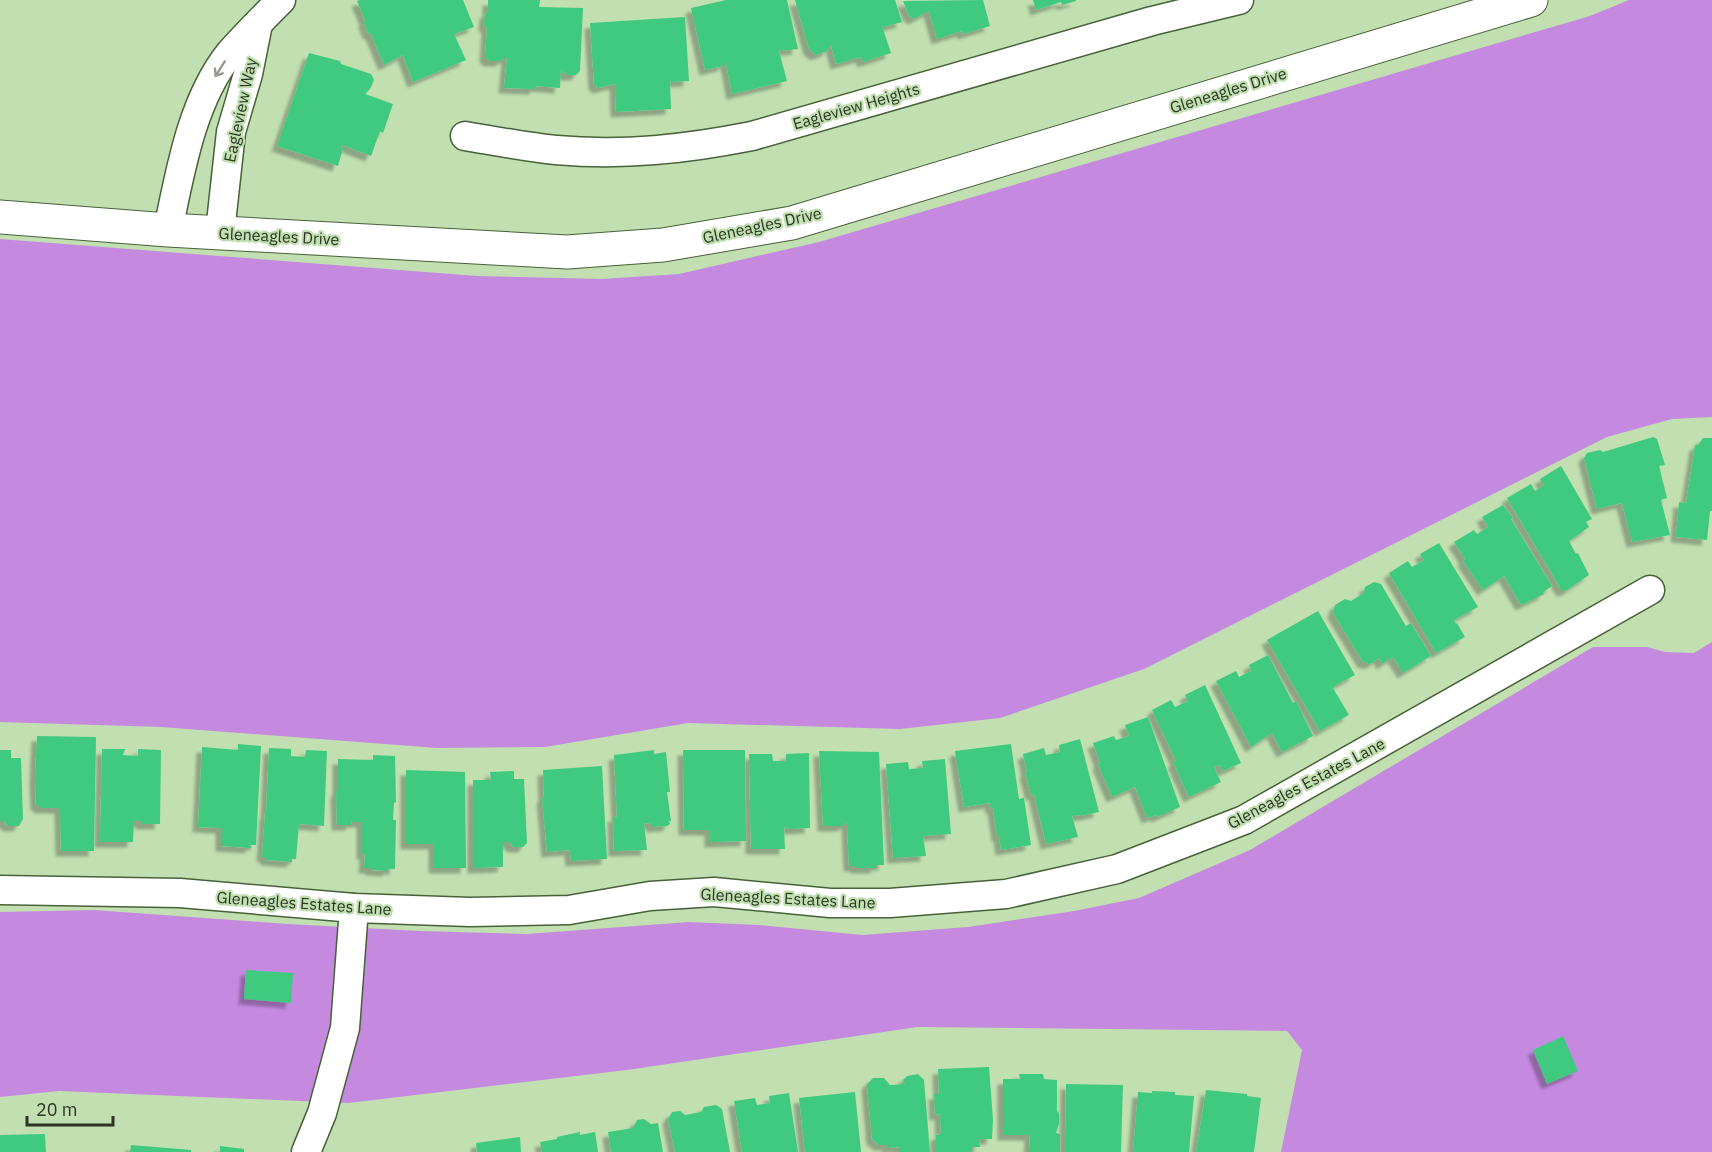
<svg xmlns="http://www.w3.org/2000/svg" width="1712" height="1152" viewBox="0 0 1712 1152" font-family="'IBM Plex Sans',sans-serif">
	<defs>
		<filter id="shadow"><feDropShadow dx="-5.5" dy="5.5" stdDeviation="1.5" flood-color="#0004"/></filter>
	</defs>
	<rect width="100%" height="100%" fill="#c1dfb1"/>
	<g fill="#c58ae0">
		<path d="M1629,0h83v417l-40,2 -65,18 -463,232 -144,49 -100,11 -212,-6 -143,24 -108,1 -276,-21 -161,-5v-483l477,37 125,3 77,-5 140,-32 771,-226z"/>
		<path d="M1712,642v510h-431l21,-102 -15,-19 -370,-4 -290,43 -279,33 -289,-12 -59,6v-185l94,-2 193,14 133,7 107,3 162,-12 70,3 103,10 106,-8 106,-16 65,-13 111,-48 343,-203h54l18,5 29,1z"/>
	</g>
	<g fill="#41ca7f" filter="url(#shadow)">
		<path d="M359,0h104l11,27 -20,7 12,26 -53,22 -10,-27 -19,10 -13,-31 -3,-1 -4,-10 1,-3 -8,-19z"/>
		<path d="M488,0h52l-1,7 44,1 -3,63 -4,4h-10l-5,-5 -1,18 -25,-2v3l-31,-1 3,-30h-3l-3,3h-12l-4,-4 2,-29 -3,-3 1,-11 3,-3z"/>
		<path d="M726,0h61l11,49 -19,2 8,30 -55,13 -6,-31h-3v3l-18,4 -14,-62z"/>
		<path d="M795,0h100l7,22 -18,5 -2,-1 9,27 -28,9 -2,-5 -25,7 -5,-19 -4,6 -11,4 -7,-6z"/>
		<path d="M983,0l7,26 -27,8 -1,-3 -25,8 -8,-28 -15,8 -5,-3 -6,-15z"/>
		<path d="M1033,0h43v1l-14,4 -1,-3 -25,8z"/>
		<path d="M685,17l4,64 -18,1 -1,-2 1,29 -55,3 -1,-28 -17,4 -4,-4 -4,-61z"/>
		<path d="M309,53l31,8 1,3 30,10 3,6 -4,9 -5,5 28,10 -10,29 -3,-2 -9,25 -29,-11 -1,3h2l-5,18 -61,-20z"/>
		<path d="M1653,437l4,2 8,26 -6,1 8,32 -6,2 9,35 -38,7 -10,-39 -25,6 -13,-51 3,-5 13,-3 3,2z"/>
		<path d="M1703,438h9v73h-2l-3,29 -31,-3 3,-35 7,1 9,-58h3z"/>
		<path d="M1561,466l31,53 -6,3 3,5 -20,14 7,13 2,-1 11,22 -22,15 -5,1 -55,-93 24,-14 4,7 9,-6 -4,-6z"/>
		<path d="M1503,505l10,13 -2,1 41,67 -9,6 1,2 -23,11 -17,-29 -21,14 -20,-29 2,-2 -11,-17 20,-12 3,4 11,-7 -6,-10z"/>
		<path d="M1439,543l39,64 -24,13 2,4 1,-1 8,14 -29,16 -47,-80 19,-12 4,6 12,-7 -4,-6z"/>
		<path d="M1374,582l7,2 25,42 5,-3 20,33 -28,17 -10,-16 -11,7 -3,-6 -9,6 -7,-2 -30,-49 2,-8 10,-6 6,2 13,-8 1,-6z"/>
		<path d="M1318,611l37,64 -19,10 -3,3 16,27 -29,16 -53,-91z"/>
		<path d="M1268,655l25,48 3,-2 17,35 -31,16 -10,-19 -21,14 -35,-66 20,-10 3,6 12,-6 -2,-6z"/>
		<path d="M1205,685l36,78 -18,8 -3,-6 -6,2 7,15 -32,15 -16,-35 3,-1 -24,-51 19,-10 4,7 13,-6 -3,-6z"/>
		<path d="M1148,717l32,90 -23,10 -1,-2 -9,3 -12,-31 -23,10 -14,-33 2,-1 -7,-20 21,-7 2,4 13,-4 -4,-11z"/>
		<path d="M37,736l59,1 -2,114h-33l-1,-43h-21v-3h-3l-1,-27z"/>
		<path d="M1080,739l19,73 -19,4 -1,-1 -7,1 6,21 -32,7 -12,-50 -3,1 -6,-23h2l-4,-18 21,-6 2,7 14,-3 -1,-7z"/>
		<path d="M238,744l23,2 -5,99h-6l1,3 -30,-2v-18l-23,-1 4,-80 36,3z"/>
		<path d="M1011,744l8,55 5,-1 7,47 -30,5 -2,-14h-2l-4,-28 -2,1 -1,-6 -26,4 -9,-56z"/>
		<path d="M269,748l22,1v7l14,1 1,-7 21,1 -3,75 -25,-2 -3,35h-4v3l-26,-2v-3h-4l3,-43h1z"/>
		<path d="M102,749h23l-2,6 15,1v-7l23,1 -1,74h-19v-3h-7l-1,21h-33z"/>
		<path d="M0,750h11v8h10l2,61 -4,7h-11l-4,-5h-4z"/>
		<path d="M654,750v4l12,-2 4,40h-3l4,29h-2l1,3 -3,2 -15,1v-3l-8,-1 3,27 -33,1 -1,-35 4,1 -3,-62z"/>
		<path d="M683,750h62l1,91 -36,1v-12h-26z"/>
		<path d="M819,751l60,1 5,113h-8v3h-20v-2h-7l-2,-43 -5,3h-19z"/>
		<path d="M809,753l1,75 -20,1 -6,-2 1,22h-34l-2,-95h23l1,7h13v-7z"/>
		<path d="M373,755l22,1 1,46 -2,1 -1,17h3l-1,49h-7v2l-17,-1v-2h-7l1,-14h-3v-32h-11l1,3h-15l-1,-34h2v-32l35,1z"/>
		<path d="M945,759l6,75 -28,2 3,20 -33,2 -7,-94 22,-2 1,7 14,-1 -1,-7z"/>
		<path d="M602,766l5,93 -36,2 -1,-11 -23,2 -5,-54 2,-1 -1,-27z"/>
		<path d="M406,770l59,2 1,96h-32v-24h-28z"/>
		<path d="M514,771v8h10l3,64 -4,4h-10l-4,-5h-6v25l-30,1v-88h18l-1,-8z"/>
		<path d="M246,970l47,3 -2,30 -47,-4z"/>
		<path d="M1563,1036l15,35 -31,13 -14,-34z"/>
		<path d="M989,1067l4,53 -1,19h-13l1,8h-8v5h-36v-17l5,-1 -1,-20 -5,1 -1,-21h5l-1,-25z"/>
		<path d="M918,1074l6,6 6,72h-31v-5l-12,1v-3h-8l-7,-6 -5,-55 6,-6h11l6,7 15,-1 -2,-4 4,-4z"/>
		<path d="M1019,1074h24l1,5 13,1v31l2,2v11l-3,9 4,1v18h-31l1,-17h-27v-56h17z"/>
		<path d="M1066,1084l57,1 -2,67h-56z"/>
		<path d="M1206,1090l41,4v2l14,2 -7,54h-58z"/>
		<path d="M1152,1091l23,1v3l19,1 -5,56h-56l5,-60 14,1z"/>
		<path d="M855,1092l6,60h-56l-6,-54z"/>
		<path d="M789,1093l9,59h-56l-8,-51 21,-3 2,7 13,-2 -1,-7z"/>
		<path d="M716,1105l6,4 8,43h-55l-7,-33 4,-7 8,-1 5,4 16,-3 3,-5z"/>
		<path d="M644,1119l7,5 7,-1 5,29h-52l-3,-20 25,-4 4,-8z"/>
		<path d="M580,1132v3l15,-3 3,20h-56l-2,-10 17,-3v-2z"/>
		<path d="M45,1134l1,18h-46v-17z"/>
		<path d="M520,1137l1,15h-44l-1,-9z"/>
		<path d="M131,1145l60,5v2h-61z"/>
		<path d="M220,1146l24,3v3h-24z"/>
	</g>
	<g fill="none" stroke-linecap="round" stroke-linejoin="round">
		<g stroke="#476138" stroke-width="31">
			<g id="street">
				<path d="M465,136c30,5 61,11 91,14 68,6 130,-1 196,-14l400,-115 87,-21"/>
				<path d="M168,230c12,-58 24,-130 62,-177 16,-18 34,-36 51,-53"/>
				<path d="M220,232l11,-100 17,-58 10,-50"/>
				<path d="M0,890l180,3 174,15 116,4 99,-2 81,-14 64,-4 116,11h60l116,-9 111,-25 127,-49 406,-230"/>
				<path d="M306,1152l16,-39 23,-85 9,-120"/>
			</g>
		</g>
		<g stroke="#476138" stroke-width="35">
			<path id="secondary" d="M0,217l168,13 399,22 96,-7 129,-22 739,-223"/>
		</g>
		<use href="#street" stroke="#fff" stroke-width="28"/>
		<use href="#secondary" stroke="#fff" stroke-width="33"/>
	</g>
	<defs><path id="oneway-shaft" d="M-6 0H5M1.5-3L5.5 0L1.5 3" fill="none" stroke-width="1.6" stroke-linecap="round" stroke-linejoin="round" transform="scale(1.5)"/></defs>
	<use stroke="#949a91" href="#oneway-shaft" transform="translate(220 69) rotate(122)"/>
	<g text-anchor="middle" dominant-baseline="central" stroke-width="4.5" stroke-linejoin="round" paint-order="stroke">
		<g font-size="16" fill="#2a3523" stroke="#c1dfb1">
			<text transform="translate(1228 90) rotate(-17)">Gleneagles Drive</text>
			<text transform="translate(856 106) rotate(-16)">Eagleview Heights</text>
			<text transform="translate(240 110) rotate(-78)">Eagleview Way</text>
			<text transform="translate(762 225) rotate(-12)">Gleneagles Drive</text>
			<text transform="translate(279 236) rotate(3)">Gleneagles Drive</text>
			<text transform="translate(1306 783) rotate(-28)">Gleneagles Estates Lane</text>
			<text transform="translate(788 898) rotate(3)">Gleneagles Estates Lane</text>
			<text transform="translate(304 903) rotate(4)">Gleneagles Estates Lane</text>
		</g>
	</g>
	<path d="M27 1116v9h86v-9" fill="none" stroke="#2a3523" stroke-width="3"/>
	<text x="36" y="1116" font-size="18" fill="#2a3523" stroke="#c1dfb1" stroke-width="4.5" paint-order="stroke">20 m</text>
</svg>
